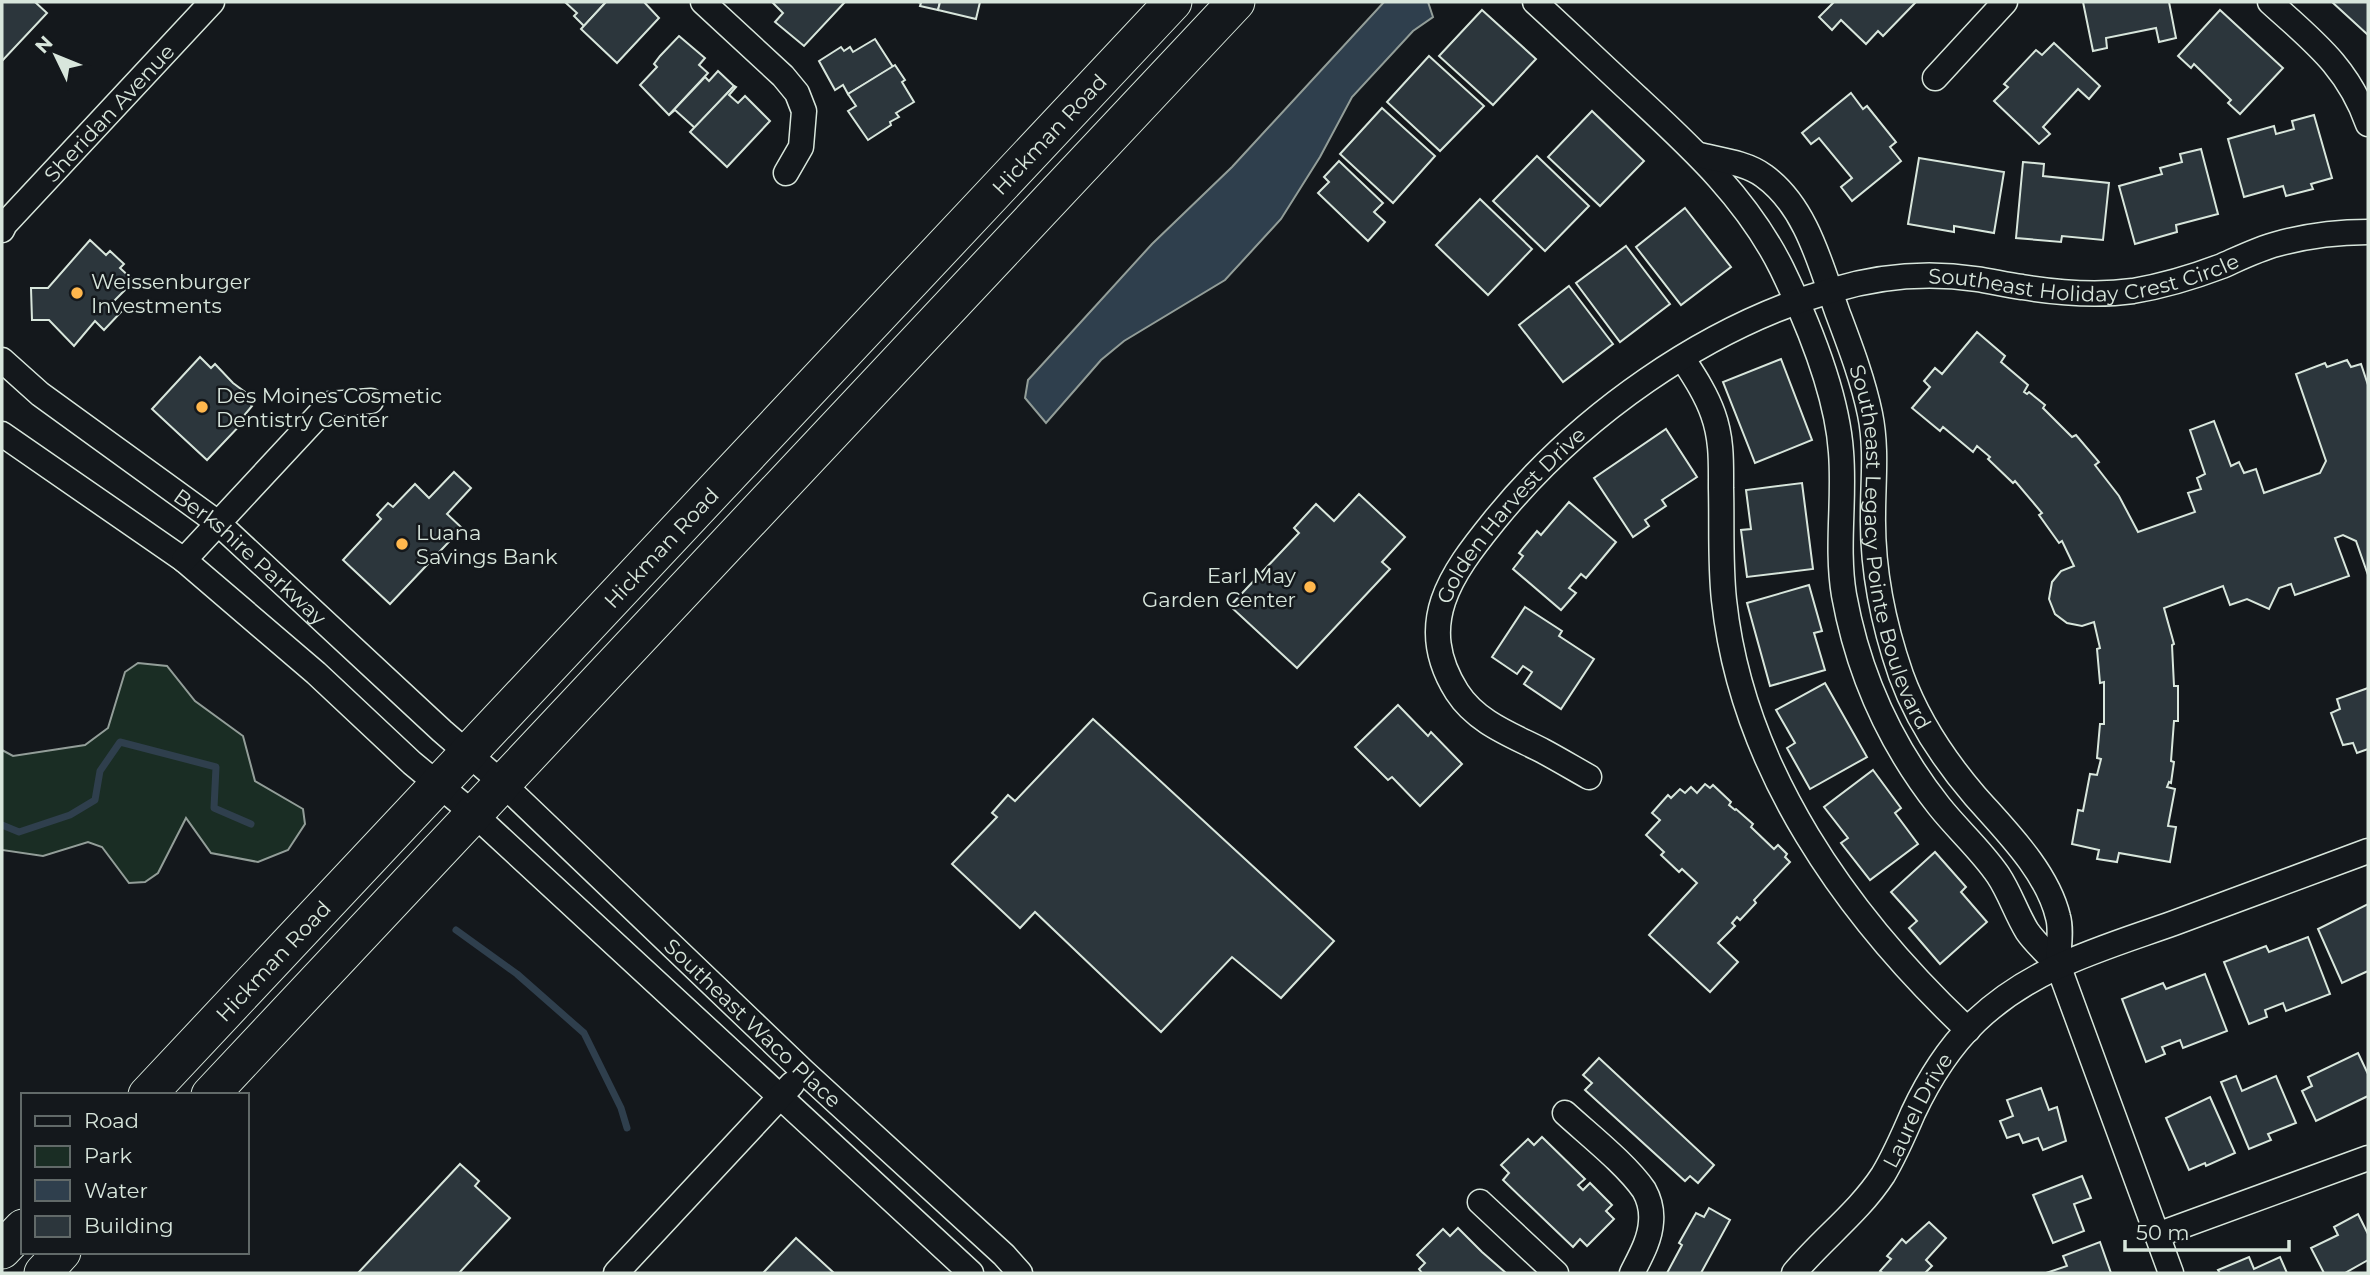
<svg xmlns="http://www.w3.org/2000/svg" width="2370" height="1275" viewBox="0 0 2370 1275" font-family="Montserrat,sans-serif">
	<rect width="100%" height="100%" fill="#14181c"/>
	<path fill="#1a2d24" stroke="#939e99" stroke-width="2" d="M138,663l29,3 28,35 48,35 12,45 48,28 2,15 -17,26 -30,12 -47,-9 -25,-35 -28,55 -13,9 -16,1 -27,-36 -14,-5 -45,14 -41,-6v-100l11,6 72,-11 23,-17 17,-56z"/>
	<path fill="#2f3f4d" stroke="#939e99" stroke-width="2" d="M1384,2h44l5,15 -20,14 -61,66 -32,60 -39,62 -56,61 -101,61 -23,19 -55,63 -21,-25 3,-18 124,-136 80,-77z"/>
	<g fill="none" stroke-linecap="round" stroke-linejoin="round">
		<g stroke="#2f3f4d" stroke-width="7">
			<path d="M2,825l17,7 51,-17 25,-15 5,-29 20,-29 96,25 -2,41 37,16"/>
			<path d="M456,930l61,44 67,59 37,75 6,20"/>
		</g>
	</g>
	<g fill="#2c363c" stroke="#d8e6dc" stroke-width="2">
		<path d="M2,2h33l12,11 -45,48z"/>
		<path d="M568,2h38l-22,24 -10,-10 3,-3 -11,-10z"/>
		<path d="M606,2h38l15,16 -42,45 -36,-34z"/>
		<path d="M775,2h70l-41,44 -29,-24 8,-9 -10,-10z"/>
		<path d="M918,2h22l-2,8 -18,-4 1,-3z"/>
		<path d="M940,2h40l-4,17 -38,-9z"/>
		<path d="M1834,2h82l-33,34 -5,-5 -12,13 -25,-24 -9,10 -13,-13z"/>
		<path d="M2083,2h86l7,36 -17,4 -3,-14 -50,10 1,10 -14,3z"/>
		<path d="M2332,2h36v33z"/>
		<path d="M1482,10l54,49 -43,46 -54,-49z"/>
		<path d="M2220,10l63,58 -43,46 -12,-11 3,-3 -37,-36 -3,4 -13,-12z"/>
		<path d="M679,36l26,22 -6,7 9,8 -39,42 -29,-30 17,-18 -3,-3 6,-8z"/>
		<path d="M875,39l18,28 -45,27 -5,-9 -8,5 -16,-29 22,-14 3,4 6,-4 3,5z"/>
		<path d="M2054,43l46,43 -11,13 -11,-10 -35,38 7,7 -11,10 -45,-43 14,-14 -4,-3 32,-34 6,5z"/>
		<path d="M1429,56l55,50 -44,45 -53,-49z"/>
		<path d="M895,65l10,15 -3,2 12,20 -18,11 3,4 -9,5 1,3 -23,15 -20,-29 8,-5 -8,-12z"/>
		<path d="M718,71l16,15 -39,42 -20,-18 -6,5 36,-38 4,4z"/>
		<path d="M734,86l2,1 -7,8 9,8 7,-7 25,25 -43,46 -37,-35z"/>
		<path d="M1851,93l12,16 4,-3 29,36 -6,5 11,14 -49,40 -11,-14 11,-9 -33,-40 -8,6 -9,-11z"/>
		<path d="M1382,108l53,48 -42,47 -53,-49z"/>
		<path d="M1592,111l52,50 -44,45 -52,-49z"/>
		<path d="M2314,115l18,63 -21,6 2,5 -27,7 -3,-10 -39,11 -16,-58 46,-13 2,8 18,-5 -2,-8z"/>
		<path d="M2201,149l17,65 -42,11 1,7 -42,12 -16,-58 43,-12 -2,-6 22,-6 -2,-8z"/>
		<path d="M1537,156l52,50 -44,45 -52,-50z"/>
		<path d="M1919,158l85,14 -10,61 -40,-7v6l-46,-8z"/>
		<path d="M1339,161l44,42 -9,9 11,10 -17,19 -50,-48 11,-11 -5,-5z"/>
		<path d="M2023,162l21,2 -1,12 66,7 -6,57 -41,-4 -1,6 -45,-4z"/>
		<path d="M1480,199l52,50 -44,46 -52,-50z"/>
		<path d="M1685,208l46,59 -50,38 -45,-58z"/>
		<path d="M90,240l16,15 4,-4 14,13 -4,4 14,13 -22,22 9,9 -17,18 -9,-9 -21,25 -25,-26h-17l-1,-32h17z"/>
		<path d="M1626,246l44,58 -50,38 -44,-59z"/>
		<path d="M1569,286l44,58 -50,38 -44,-57z"/>
		<path d="M1977,332l28,24 -4,6 27,23 -4,7 3,2 2,-2 16,13 -2,3 29,29 4,-2 23,27 -4,3 24,31 19,36 57,-20 -7,-19 13,-4 -4,-11 8,-4 -15,-44 24,-9 17,45 8,-4 5,11 12,-4 8,24 56,-20 6,-12 -30,-87 29,-11 2,4 20,-7 4,7 10,-3 7,21v190l-12,-34 -13,-6 -8,3 14,38 -54,19 -4,-11 -12,4 -10,21 -22,-10 -17,6 -7,-19 -59,22 10,36 -2,1 2,41h4v35h-4l-3,40 3,1 -3,21 -2,-1 -2,5 8,2 -7,37 8,1 -6,35 -51,-9 -2,9 -20,-3 2,-9 -27,-6 6,-34 5,1 7,-37 7,1 4,-16 -4,-1 3,-34h4v-42l-4,1 -3,-34 3,-1 -6,-26 -12,4 -15,-3 -12,-9 -6,-15 3,-17 9,-11 13,-5 -12,-25 -3,2 -20,-28 3,-2 -27,-32 -2,2 -25,-24 2,-2 -13,-11 -4,6 -30,-25 -3,4 -28,-23 18,-21 -6,-6 11,-13 7,6z"/>
		<path d="M200,357l11,11 4,-4 18,19 12,9 -3,4 10,10 -10,12 3,2 -38,40 -55,-51z"/>
		<path d="M1781,359l31,81 -57,23 -32,-81z"/>
		<path d="M1666,429l31,48 -35,23 4,6 -21,14 4,6 -16,11 -39,-59z"/>
		<path d="M454,472l17,16 -24,26 15,14 -72,76 -47,-44 38,-41 -4,-4 11,-12 5,4 22,-23 14,14z"/>
		<path d="M1802,483l11,86 -66,8 -6,-47 10,-1 -5,-39z"/>
		<path d="M1359,494l46,43 -23,25 8,7 -93,99 -67,-62 69,-73 -5,-5 22,-24 18,17z"/>
		<path d="M1569,502l47,40 -30,36 -5,-4 -12,14 7,5 -15,17 -48,-41 10,-13 -4,-3 18,-22 4,4z"/>
		<path d="M1809,585l13,46 -8,2 11,37 -55,16 -23,-83z"/>
		<path d="M1525,607l37,24 -3,5 35,23 -33,50 -37,-25 8,-12 -9,-6 -6,8 -25,-17z"/>
		<path d="M1825,683l42,74 -57,32 -23,-41 8,-5 -19,-33z"/>
		<path d="M2368,688v61l-11,4 -4,-10 -10,2 -12,-32 9,-4 -3,-10z"/>
		<path d="M1398,705l30,31 3,-4 31,32 -42,42 -28,-29 -4,3 -33,-33z"/>
		<path d="M1093,719l241,222 -53,57 -49,-41 -71,75 -126,-120 -15,16 -68,-64 45,-47 -5,-4 16,-18 7,6z"/>
		<path d="M1873,770l28,38 -6,5 23,31 -48,36 -29,-37 7,-5 -24,-31z"/>
		<path d="M1705,784l5,4 3,-3 18,17 -2,3 6,5 1,-1 17,15 -2,3 23,22 4,-4 9,9 -2,3 5,5 -36,38 2,3 -16,17 -3,-3 -5,6 3,3 -17,17 20,19 -28,30 -61,-57 48,-52 -15,-14 -3,3 -18,-17 3,-3 -18,-17 14,-15 -8,-7 16,-18 3,3 9,-9 5,4 6,-6 6,6z"/>
		<path d="M1935,852l31,35 -5,5 26,30 -47,42 -31,-36 8,-7 -26,-29z"/>
		<path d="M2368,904v67l-26,12 -24,-54z"/>
		<path d="M2308,937l22,57 -44,17 -3,-8 -18,7 2,7 -18,7 -25,-62 42,-16 3,6z"/>
		<path d="M2205,974l22,57 -44,17 -3,-8 -18,7 3,7 -19,8 -24,-63 41,-16 3,6z"/>
		<path d="M2358,1053l10,21v22l-52,25 -14,-30 10,-5 -4,-9z"/>
		<path d="M1599,1058l115,107 -16,18 -8,-7 -5,5 -100,-91 7,-7 -9,-8z"/>
		<path d="M2236,1076l6,15 34,-15 20,47 -28,11 3,6 -22,9 -28,-67z"/>
		<path d="M2041,1088l8,22 8,-3 9,34 -23,9 -5,-12 -15,5 -4,-9 -12,4 -7,-17 13,-5 -6,-16z"/>
		<path d="M2210,1097l25,56 -29,13 -1,-3 -16,7 -23,-52z"/>
		<path d="M1542,1137l43,42 -7,6 5,5 7,-7 22,22 -6,6 8,8 -27,27 -7,-7 -7,8 -70,-67 6,-7 -8,-8 27,-26 6,6z"/>
		<path d="M460,1164l19,17 -4,5 35,32 -51,55h-101z"/>
		<path d="M2082,1176l9,22 -17,6 10,27 -31,12 -20,-48z"/>
		<path d="M1709,1208l21,12 -29,53h-34l15,-28 -3,-2 17,-30 8,4z"/>
		<path d="M2358,1214l10,20v26l-23,13h-21l-13,-25 27,-13 -4,-8z"/>
		<path d="M1929,1222l17,16 -20,22 6,6 -7,7h-42l-3,-2 11,-12 -4,-3 15,-17 4,4z"/>
		<path d="M1458,1228l24,24 24,21h-84l-3,-4 6,-6 -8,-8 26,-26 7,7z"/>
		<path d="M796,1238l38,35h-71z"/>
		<path d="M2100,1242l11,31h-65l21,-7 -4,-10z"/>
		<path d="M2249,1257l5,12 26,-12 7,16h-67l-2,-3z"/>
	</g>
	<g fill="none" stroke-linecap="round" stroke-linejoin="round">
		<g stroke="#d8e6dc" stroke-width="27">
			<g id="minor">
				<path d="M703,2l80,74 14,17 7,18 -3,36 -15,26"/>
				<path d="M1535,2c35,32 69,65 104,97 55,51 109,101 143,170 26,54 55,123 59,183 4,48 -5,95 3,143 14,77 46,149 95,211 19,24 42,44 59,69 12,18 18,38 29,56 8,12 21,23 31,34"/>
				<path d="M2270,2c43,39 78,65 98,122"/>
				<path d="M1935,78l70,-76"/>
				<path id="s1" d="M1699,155c21,5 48,8 65,21 43,31 57,91 74,138 12,32 25,66 32,100 7,34 3,67 3,100 -1,56 10,109 28,161 16,44 44,86 74,121 30,34 72,75 83,121 4,14 0,33 0,48l113,308"/>
				<path id="s2" d="M2,230l3,-6 207,-222"/>
				<path d="M1683,359c11,17 23,35 30,55 9,25 8,49 8,74 1,37 -1,75 3,112 18,169 123,316 244,430"/>
				<path id="s3" d="M2,360l38,34 178,129 224,208 60,52 301,288 201,184 16,18"/>
				<path d="M2,434l182,126 132,113 96,90 62,51 497,459"/>
				<path d="M184,560l145,-156 42,-3"/>
				<path id="s4" d="M1589,777c-16,-9 -31,-18 -46,-26 -31,-16 -66,-28 -86,-59 -43,-68 -6,-118 37,-171 84,-104 210,-194 339,-231 47,-14 95,-18 143,-11 15,2 30,6 46,8 37,6 74,9 111,4 30,-5 60,-14 89,-25 18,-8 36,-17 55,-22 29,-8 61,-12 91,-12"/>
				<path d="M1565,1113c24,22 61,51 79,77 5,9 8,21 7,32 -1,18 -11,35 -19,51"/>
				<path d="M1480,1202l76,71"/>
				<path d="M2157,1235l211,-77"/>
				<path d="M616,1273l176,-189"/>
				<path id="s5" d="M1794,1273c28,-34 64,-60 89,-98 12,-20 21,-41 30,-62 15,-32 37,-67 63,-92 57,-54 125,-72 198,-98 65,-24 129,-48 194,-72"/>
			</g>
		</g>
		<g stroke="#d8e6dc" stroke-width="39">
			<g id="highway">
				<path id="s6" d="M147,1095l1026,-1093"/>
				<path d="M210,1095l1026,-1093"/>
				<path d="M2,1250l21,-22"/>
				<path d="M43,1273l19,-21"/>
			</g>
		</g>
		<use href="#minor" stroke="#14181c" stroke-width="24"/>
		<use href="#highway" stroke="#14181c" stroke-width="37"/>
	</g>
	<g fill="#ffb74d" stroke="#14181c" stroke-width="2.5">
		<circle cx="77" cy="293" r="7"/>
		<circle cx="202" cy="407" r="7"/>
		<circle cx="402" cy="544" r="7"/>
		<circle cx="1310" cy="587" r="7"/>
	</g>
	<g text-anchor="middle" dominant-baseline="central" stroke-width="5" stroke-linejoin="round" paint-order="stroke">
		<g font-size="21" fill="#d8e6dc" stroke="#14181c">
			<text stroke="none"><textPath href="#s2" startOffset="159">Sheridan Avenue</textPath></text>
			<text stroke="none"><textPath href="#s6" startOffset="1318">Hickman Road</textPath></text>
			<text stroke="none"><textPath href="#s4" startOffset="1020">Southeast Holiday Crest Circle</textPath></text>
			<text stroke="none"><textPath href="#s4" startOffset="364">Golden Harvest Drive</textPath></text>
			<text stroke="none"><textPath href="#s1" startOffset="469">Southeast Legacy Pointe Boulevard</textPath></text>
			<text stroke="none"><textPath href="#s6" startOffset="751">Hickman Road</textPath></text>
			<text stroke="none"><textPath href="#s3" startOffset="317">Berkshire Parkway</textPath></text>
			<text stroke="none"><textPath href="#s6" startOffset="184">Hickman Road</textPath></text>
			<text stroke="none"><textPath href="#s3" startOffset="1003">Southeast Waco Place</textPath></text>
			<text stroke="none"><textPath href="#s5" startOffset="206">Laurel Drive</textPath></text>
		</g>
		<g font-size="21" fill="#d8e6dc" stroke="#14181c" text-anchor="start">
			<text x="91" y="281">Weissenburger<tspan x="91" dy="24">Investments</tspan></text>
			<text x="216" y="395">Des Moines Cosmetic<tspan x="216" dy="24">Dentistry Center</tspan></text>
			<text x="416" y="532">Luana<tspan x="416" dy="24">Savings Bank</tspan></text>
			<text x="1296" y="575" text-anchor="end">Earl May<tspan x="1296" dy="24">Garden Center</tspan></text>
		</g>
	</g>
	<rect width="2370" height="1275" fill="none" stroke="#d8e6dc" stroke-width="7"/>
	<rect x="21" y="1093" width="228" height="161" fill="#14181c" stroke="#626a69" stroke-width="2"/>
	<rect x="35" y="1116" width="35" height="10" fill="#14181c" stroke="#626a69" stroke-width="2"/>
	<text x="84" y="1128" font-size="21" fill="#d8e6dc">Road</text>
	<rect x="35" y="1146" width="35" height="21" fill="#1a2d24" stroke="#626a69" stroke-width="2"/>
	<text x="84" y="1163" font-size="21" fill="#d8e6dc">Park</text>
	<rect x="35" y="1180" width="35" height="21" fill="#2f3f4d" stroke="#626a69" stroke-width="2"/>
	<text x="84" y="1198" font-size="21" fill="#d8e6dc">Water</text>
	<rect x="35" y="1216" width="35" height="21" fill="#2c363c" stroke="#626a69" stroke-width="2"/>
	<text x="84" y="1233" font-size="21" fill="#d8e6dc">Building</text>
	<g transform="translate(56 56) rotate(313)" stroke="#14181c" stroke-width="5" paint-order="stroke">
	<path d="M0-5L12 26L0 18L-12 26Z" fill="#d8e6dc"/>
	<text y="-10" font-size="19" font-weight="bold" text-anchor="middle" fill="#d8e6dc">N</text>
	</g>
	<path d="M2125 1240v10h164v-10" fill="none" stroke="#d8e6dc" stroke-width="3.5"/>
	<text x="2136" y="1240" font-size="21" fill="#d8e6dc" stroke="#14181c" stroke-width="5" paint-order="stroke">50 m</text>
</svg>
